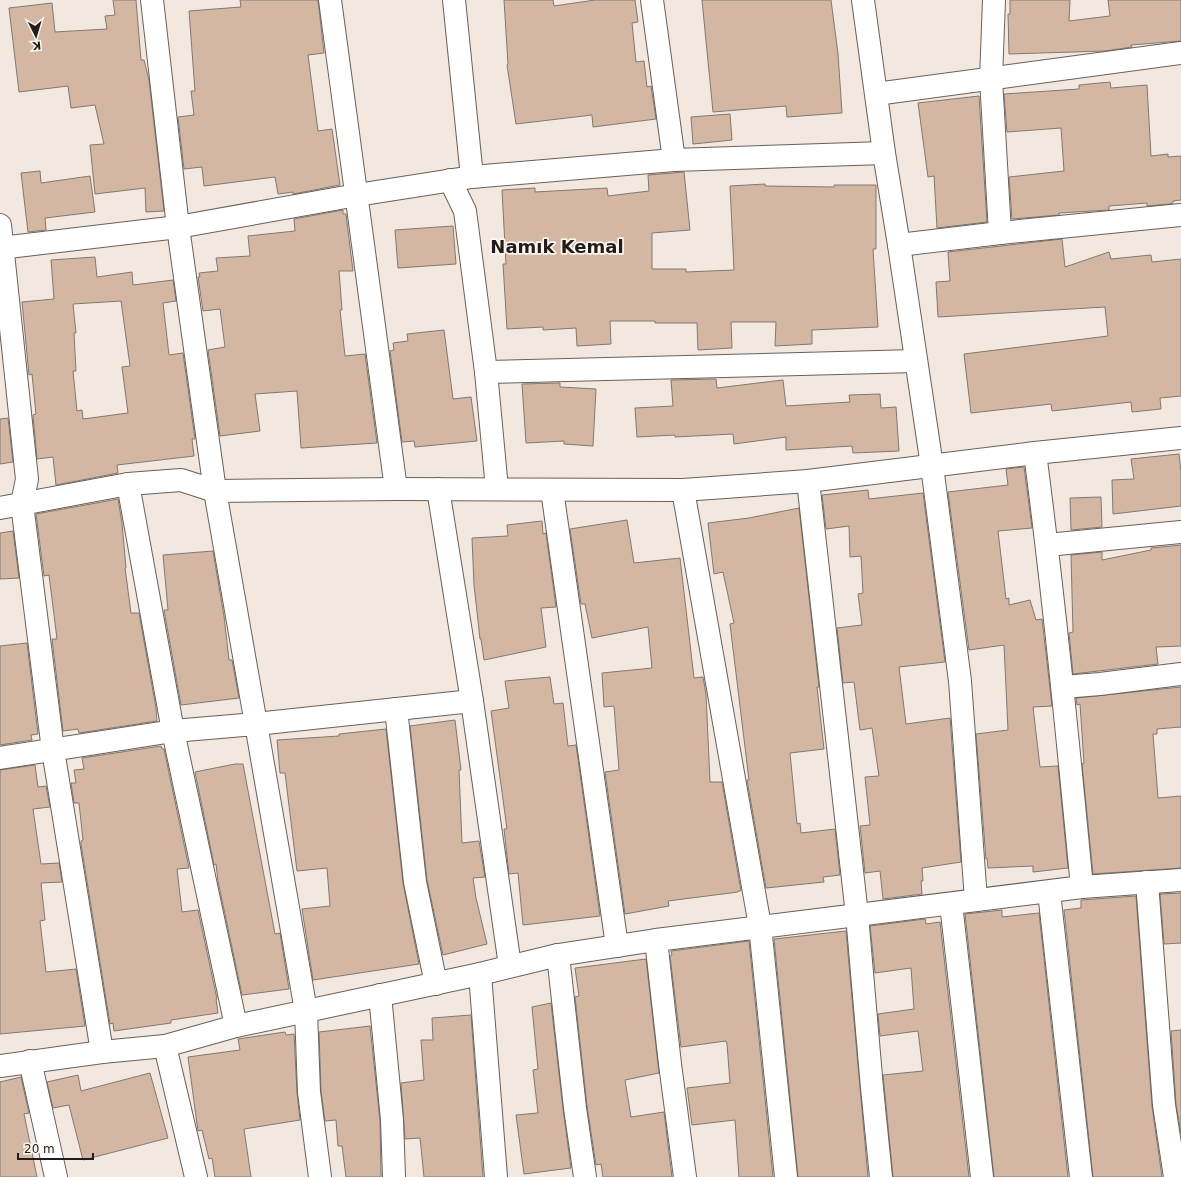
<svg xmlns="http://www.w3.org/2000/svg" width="1181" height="1177" viewBox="0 0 1181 1177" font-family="'DejaVu Sans',sans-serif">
	<rect width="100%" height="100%" fill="#f3e8e0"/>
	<g fill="#d4b7a3" stroke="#827871" fill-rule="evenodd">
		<path d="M113,0h23l5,60h3l5,20 15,131 -18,1 -1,-24 -50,6 -5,-49 14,-1 -9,-39 -24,3 -3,-22 -49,6 -10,-84 43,-5 3,29 52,-3 -2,-13 10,-1z"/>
		<path d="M240,0h78l6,53 -16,2 10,76 14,-2 8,56 -47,9v-2l-15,2 -3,-17 -71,9 -2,-19 -18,2 -6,-52 16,-2 -3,-24h4l-6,-80 52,-4z"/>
		<path d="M504,0h49l1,6 41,-6h40l3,22 -6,1 4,39 8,-1 3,26 4,-1 5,33 -63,8 -1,-12 -76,9 -9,-59 1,-1z"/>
		<path d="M702,0h129l7,54 4,59 -55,4 -1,-11 -73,6z"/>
		<path d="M1010,0h60l-1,21 41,-5 -2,-16h73v41l-50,4 1,2 -27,4 -96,3 -1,-40h2z"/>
		<path d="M1110,82l1,6 36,-3 4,71 17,-2v3l13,-1v44l-8,1v2l-4,1 -22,2v-3l-38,3v4l-50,3v2l-47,4 -3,-42 55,-6 -3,-43 -54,4 -3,-38 75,-5v-4z"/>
		<path d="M979,96l8,126 -50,6 -3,-52 -6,1 -10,-74z"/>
		<path d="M730,114l2,26 -39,4 -2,-27z"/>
		<path d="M40,171l1,12 49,-7 5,36 -50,6 1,12 -18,2 -7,-59z"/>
		<path d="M684,172l6,58 -38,3v36h34v3l48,-2 -4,-84 35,-2v2l69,1v-2h42v64h-3l5,78 -66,3v14l-37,2 1,-24h-45l1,26 -34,2 -1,-27h-42v-2h-45l1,23 -34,2 -1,-18 -33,2v-3l-36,2 -4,-65h3l-4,-74 33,-2v4l72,-4 1,8 41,-5 -1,-16z"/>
		<path d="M343,210v4h3l7,57h-14l3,39h-2l5,46 20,-2 12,89 -76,5 -4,-57 -42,3 5,37 -40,5 -12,-86 17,-3 -5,-38 -17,2 -5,-34h2l-1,-4 19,-2 -2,-13 34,-2 -2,-20 47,-5 -1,-12z"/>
		<path d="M453,226l3,38 -58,4 -3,-38z"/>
		<path d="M1062,239l3,28 44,-15 2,7 40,-4 1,7 29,-3v137l-21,2 1,11 -29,3 -1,-10 -79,9 -1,-7 -80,9 -7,-59 144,-18 -3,-29 -167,10 -2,-35 14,-1 -2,-29z"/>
		<path d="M95,257l2,20 35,-5 1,13 40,-5 3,21 -13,2 6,52 14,-2 12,86h-3l2,17 -77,9 1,8 -62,12 -3,-28 -16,2 -4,-44 3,-1 -4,-40 -3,1 -7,-73 32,-3 -3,-39zM121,301l9,65 -8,1 6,46 -45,6 -1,-9 -5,1 -4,-40h3l-2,-38h2l-3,-29z"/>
		<path d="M444,330l9,69 18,-2 6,44 -62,6 -1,-6 -12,1 -12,-91 4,-1 -1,-7 15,-2 -1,-7z"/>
		<path d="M716,379l1,9 66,-8 3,26 64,-4 -1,-7 31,-1 1,14 15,-1 3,44 -46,2 -1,-7 -66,4v-13l-52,7 -1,-10 -58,3v-2l-38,2 -2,-29 38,-2 -2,-26z"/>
		<path d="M560,383v4l36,2 -3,57 -29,-2v-3l-38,2 -4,-59z"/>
		<path d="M8,418l5,44 -13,2v-45z"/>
		<path d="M1179,454l2,18v34l-68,8 -1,-34 22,-1 -3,-20z"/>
		<path d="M1024,467l8,61 -34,3 8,68 3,-1v7l21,-5 6,20 6,-1 10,87 -19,1 7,60 18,-1 10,102 -35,4v-6l-45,2 -1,-10 -1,1 -10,-125 32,-4 -4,-85 -35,5 -21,-158 60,-7 -2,-16z"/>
		<path d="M868,490l1,9 54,-6 22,169 -46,5 7,57 44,-6 11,144 -39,6 1,13h-2l1,13 -39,5 -3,-28 -15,2 -5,-47 10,-1 -5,-48 14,-1 -7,-48 -12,2 -6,-48 -11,1 -6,-55 25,-3 -4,-31 5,-1 -2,-37 -11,1 -1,-31 -23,3 -4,-34z"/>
		<path d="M1101,497l1,30 -31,3 -1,-32z"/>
		<path d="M118,499l4,24 4,45h-1l6,45h8l17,95 1,13 -78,12 -1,-4 -15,2 -11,-92h5l-8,-64 -5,1 -8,-62z"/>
		<path d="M799,508l20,179h-2l7,62 -34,4 7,71 3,-1 1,10 34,-4 5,46 -17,2 1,5 -58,6 -19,-108h2l-19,-156 4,-1 -11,-51 -9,2 -6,-51 41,-5z"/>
		<path d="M627,520l7,43 46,-5 14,120 9,-1 3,17 4,88h12l19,109h-3v1l-70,9 1,5 -44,8 -20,-142 14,-2 -5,-64 -10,1 -2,-34 50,-5 -4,-41 -56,11 -7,-34h-4l-11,-75z"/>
		<path d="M542,521l1,13 3,-1 10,74 -15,1 5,39 -62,13 -3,-21h-1l-6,-54 -2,-47 36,-2 -1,-11z"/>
		<path d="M13,531l6,47 -19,1v-46z"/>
		<path d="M1181,545v101l-25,1 2,17 -85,10 -4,-41 4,-1 -2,-77 31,-3v8l49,-10v-2z"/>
		<path d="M213,551l11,65 5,44h3l7,38 -58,7 -17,-95h4l-5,-55z"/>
		<path d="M27,643l11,91 -7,1 1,5 -32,5v-99z"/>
		<path d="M550,677l4,27 9,-1 5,43 8,-1 24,171 -77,9 -5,-52 -9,1 -5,-45h3l-16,-118 18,-3 -4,-27z"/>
		<path d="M1181,687v40l-24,2v5h-4l5,64 23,-2v72l-88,6 -11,-110 2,-1 -4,-59 -3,1 -1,-7z"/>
		<path d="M455,720l6,50h-2l3,73 17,-2 6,36 -12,1 3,20 11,46 -44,11 -16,-75 -17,-154z"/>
		<path d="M386,729l17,154 16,81 -106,16 -11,-71 28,-3 -3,-38 -30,3 -12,-98h-5l-3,-33 62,-4v-2z"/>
		<path d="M161,746l1,3h2l25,119 -12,1 5,43 16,-2 19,89h-1l2,14 -47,7v3l-57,8 -1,-8 -3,1 -29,-180v-3l2,-1 -4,-37h-5l-3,-20h5l-2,-13 10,-1 -2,-11z"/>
		<path d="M235,764h8l32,170 5,-1 9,56 -47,6 -24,-114 -2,-17 -2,1 -19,-93z"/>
		<path d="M35,765l3,22 8,-1 4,21 -17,2 8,55 18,-1 3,19 -21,1 4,37 -5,1 6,51 30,-3 9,57 -85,8v-264z"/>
		<path d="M1181,893v50l-17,1 -4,-50z"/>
		<path d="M1136,896l16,210 10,71h-69l-29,-267 17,-2v-8z"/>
		<path d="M1002,910v7l37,-4 29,264h-74l-29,-263z"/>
		<path d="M925,919l1,5 14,-2 29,255h-76l-10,-102 40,-4 -5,-40 -38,5 -2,-22 36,-5 -3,-41 -36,5 -5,-47z"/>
		<path d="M846,931l22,246h-70l-24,-238z"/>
		<path d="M749,941l24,236h-34l-4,-57 -43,5 -5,-37 43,-5 -3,-39 -1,-3 -45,6 -11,-91 2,-1 -1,-4z"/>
		<path d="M646,959l13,114 -34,7 6,37 33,-5 8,65h-69l-2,-13 -5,1 -9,-59 -12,-109 4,-1 -4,-28z"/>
		<path d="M551,1003l12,106 8,59 -47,6 -8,-59 22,-2 -5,-43 5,-1 -6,-62z"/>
		<path d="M471,1015l12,162h-59l-4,-39 -15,1 -4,-56 23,-3 -3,-40h12l-1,-22z"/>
		<path d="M370,1026l10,95 1,56h-35l-4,-31h-4l-2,-26 -11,1 -4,-30 -2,-59z"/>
		<path d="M1181,1030v104l-5,-30 -5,-73z"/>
		<path d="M285,1032l1,3 8,-1 3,59 3,27 -56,9 7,48h-36l-3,-19 -3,1 -7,-29 -4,1 -10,-74 52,-7 -2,-11z"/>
		<path d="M150,1073l18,65 -85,22 -14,-55 -16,3 -6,-26 31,-7 3,16z"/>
		<path d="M21,1077l8,36 -5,1 13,63h-37v-95z"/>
	</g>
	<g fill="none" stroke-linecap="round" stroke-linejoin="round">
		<g stroke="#696059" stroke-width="24">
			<g id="minor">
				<path d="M152,0l26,227 37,264 41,233 216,-23 -34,-212"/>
				<path d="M330,0l66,489"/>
				<path d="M454,0l18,177"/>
				<path d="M652,0l22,160 210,-7"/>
				<path d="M863,0l21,153 15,92 33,221 28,215 16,219"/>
				<path d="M876,94l305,-41"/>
				<path d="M450,180l15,31 21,161 11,117"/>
				<path d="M0,225l27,254 -5,25 31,246 49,302"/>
				<path d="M1000,233l181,-18"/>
				<path d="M899,245l101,-12 -9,-154 3,-79"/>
				<path d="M0,248l178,-21 179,-32 115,-18 202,-17"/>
				<path d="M486,372l430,-11"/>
				<path d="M1035,453c19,145 33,289 47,434l99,-7"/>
				<path d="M808,481l49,434 15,173 9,89"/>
				<path d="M128,484l45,247 63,295"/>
				<path d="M552,490l65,456"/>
				<path d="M683,490l77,436 26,251"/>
				<path d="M0,508l128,-24 53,-4 34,11 181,-2 287,1 125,-9 227,-28 146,-15"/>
				<path d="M1047,545l134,-13"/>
				<path d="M1063,687l37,-3 81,-10"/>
				<path d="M472,701l38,265"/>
				<path d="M396,709l19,173 21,102"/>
				<path d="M0,758l173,-27 83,-7 50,287 3,81 11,85"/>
				<path d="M1147,882l17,223 11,72"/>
				<path d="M1049,892l32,285"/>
				<path d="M951,904l31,273"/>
				<path d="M656,940l14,124 15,113"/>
				<path d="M558,955l17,153 10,69"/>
				<path d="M480,974l16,203"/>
				<path d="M380,995l12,125 2,57"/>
				<path d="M165,1046l31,131"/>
				<path d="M30,1061l26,116"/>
			</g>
		</g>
		<g stroke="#696059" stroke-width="24">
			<path id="major" d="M0,1066l102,-14 63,-6 71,-20 244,-52 78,-19 98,-15 426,-53"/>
		</g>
		<use href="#minor" stroke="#fff" stroke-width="22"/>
		<use href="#major" stroke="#fff" stroke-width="22"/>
	</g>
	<g text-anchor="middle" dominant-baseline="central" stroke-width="3.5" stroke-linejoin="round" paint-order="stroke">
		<g font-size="18" font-weight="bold" fill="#1f1c19" stroke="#fef6ef">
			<text x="557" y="246">Namık Kemal</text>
		</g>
	</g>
	<g transform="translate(36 36) rotate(175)" stroke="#fef6ef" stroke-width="3" paint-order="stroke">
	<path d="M0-3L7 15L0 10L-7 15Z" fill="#1f1c19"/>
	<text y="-6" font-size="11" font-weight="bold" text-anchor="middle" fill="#1f1c19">K</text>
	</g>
	<path d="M18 1153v6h75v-6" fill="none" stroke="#1f1c19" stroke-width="2"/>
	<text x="24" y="1153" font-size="12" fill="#1f1c19" stroke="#fef6ef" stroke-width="3" paint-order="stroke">20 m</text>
</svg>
